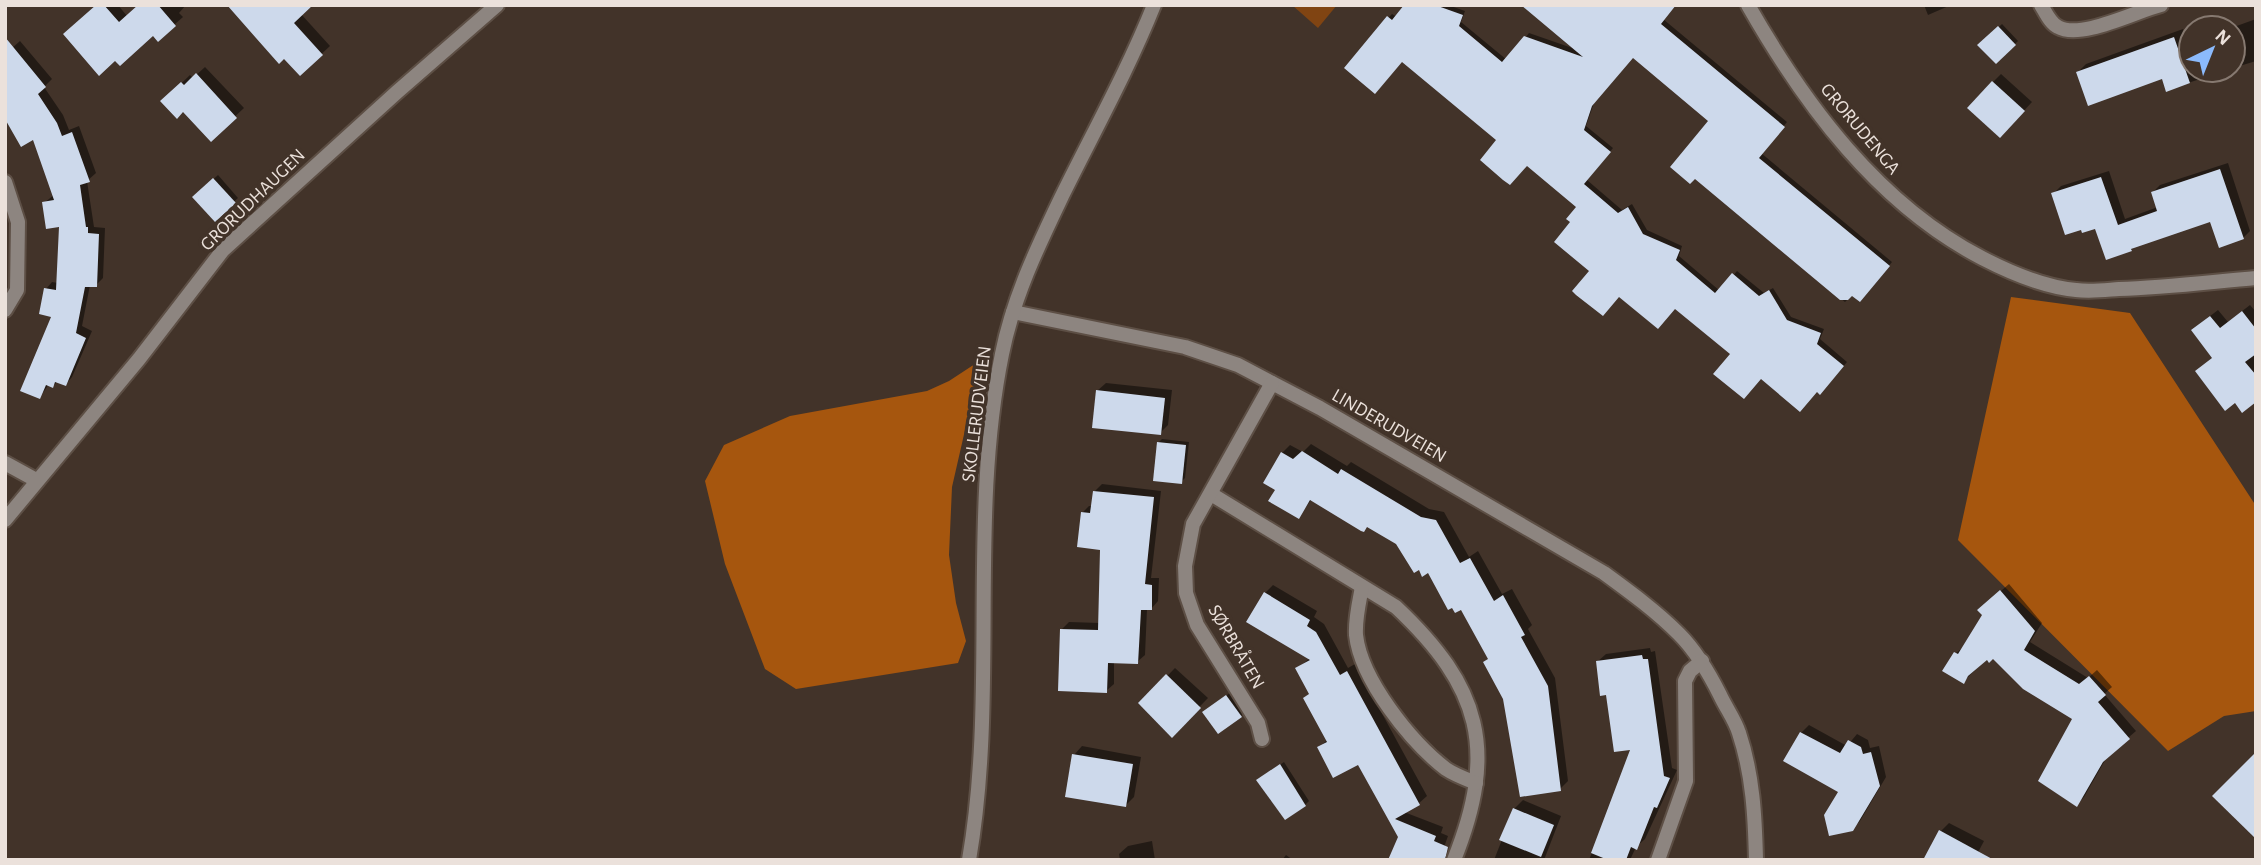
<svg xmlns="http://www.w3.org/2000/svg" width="2261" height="865" viewBox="0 0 2261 865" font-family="'Alegreya Sans',sans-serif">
	<rect width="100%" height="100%" fill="#423329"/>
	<path fill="#804412" d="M1292,5h45l-19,23z"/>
	<g fill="#a6560e">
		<path d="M2011,297l119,16 126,193v205l-32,5 -56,35 -210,-211z"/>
		<path d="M981,360l-29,127 -3,68 7,48 10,38 -8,22 -162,26 -31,-20 -40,-105 -20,-83 19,-36 66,-29 137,-25 22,-10z"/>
	</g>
	<g fill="#0007">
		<path d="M97,5h21l9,11 12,-11h47l-7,8 4,4 -25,22 -5,-5 -33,29z"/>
		<path d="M229,5l72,9 29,32 -30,28z"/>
		<path d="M1407,5h41l17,6 -4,11 46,38 22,-27 49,17 85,-31 124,103 -26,31 131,109 -28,34 -11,-2 -8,8 -150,-125 16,-56 -78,-65 -38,44 -9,26 27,22 -26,32 35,30 10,-6 15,26 35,16 -3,10 41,35 17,-20 27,22 9,-5 18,29 33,12 -4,10 27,23 -23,27 -92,-36 -57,-46 -84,-37 -18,-48 6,-15 -177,-147 -55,8 42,-51 3,-3 5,3z"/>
		<path d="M1924,5h27l-23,10z"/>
		<path d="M2256,19v42l-23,7v-40h-2z"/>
		<path d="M2002,24l16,17 -22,21 -16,-17z"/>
		<path d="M2183,29l5,14 3,-1v28h36l-60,20 -4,-13 -85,-5 8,-8z"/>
		<path d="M20,41l32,38 -8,8 19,28 6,15 10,-4 17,47 -9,8 7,46 11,1 -2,50 -7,7h-6l-8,41 10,5 -20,46 -6,7 -8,-3 -5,5 -4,-2 -9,13 14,-81 -8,-27 6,-7 6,1 3,-58 -17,-22 10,-8 -43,-146z"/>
		<path d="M205,67l39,41 -33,31 -28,-29 -20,-9 27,-26 3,3z"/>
		<path d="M2001,74l31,28 -24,26 -15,-46z"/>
		<path d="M2228,163l22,68 -7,7 -32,-18 -76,26 -4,4 -78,-56 8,-8 48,-15 16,48 33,-12 -5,-15 7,-7z"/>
		<path d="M218,175l20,23 -23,21 -21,-22z"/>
		<path d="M2250,305l6,7v88l-42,-43 -13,-34 17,-13 10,12z"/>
		<path d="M1106,383l66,7 -4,35 -8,8 -63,-42z"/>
		<path d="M1162,439l27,3 -4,36 -4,4 -23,-39z"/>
		<path d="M1311,444l36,22 4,-4 78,47 15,3 25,45 9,-6 24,43 10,-5 20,36 -4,4 27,49 13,103 -8,8 -55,-90 -16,-41 -27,-50 -33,-37 -31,-28 -30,-17 -56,-27 -14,18 -20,-28 4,-36 8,-8 13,7z"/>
		<path d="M1102,484l59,7 -10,87h8l-1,23 -7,8h-4l-2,46 -8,7 -23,-1v23l-8,7 -44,-62 7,-7 31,1 2,-75 -20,-35 7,-7h4l1,-14z"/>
		<path d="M2009,584l33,39 -12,19 58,36 9,-8 15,17 -8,7 32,37 -28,24 -24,42 -7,7 -3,-86 -81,-61 -6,1 -24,24 -7,-29 8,-6 20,-32 3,-12z"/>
		<path d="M1273,585l44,26 -3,6 10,7 24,44 7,-4 72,132 -9,8 -14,8 39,15 -2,6 7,3 -6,17 -42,-16 -41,-75 -40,-14 9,-9 -18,-46 -13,-24 13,-11 -45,-65z"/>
		<path d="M1650,648l1,4 4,-1 17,117 5,2 -32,69 -9,8 -6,13h-41l44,-113 -26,-54 -10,-31 9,-8z"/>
		<path d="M1175,668l33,30 -36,37 -31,-32z"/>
		<path d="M1230,693l14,19 -3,4 -33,-8z"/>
		<path d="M1809,725l38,21 10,-12 11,6 2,8 9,-2 7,31 -26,44 -8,8 -12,-38 -39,-58z"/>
		<path d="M1082,746l59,11 -7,40 -8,8 -52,-50z"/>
		<path d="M1284,762l25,39 -4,4 -32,-6 -2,2 -13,-21z"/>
		<path d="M1523,800l38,16 -17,44h-50l20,-51z"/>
		<path d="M1949,823l35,18 -10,19 -33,-29z"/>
		<path d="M1152,841l3,19h-35l-1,-6 9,-8z"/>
		<path d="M1286,855l7,5h-11z"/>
	</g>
	<g fill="#cdd9eb">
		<path d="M96,5h8l15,17 19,-17h20l18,21 -18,16 -5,-6 -33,30 -5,-5 -16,15 -36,-42z"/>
		<path d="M227,5h86l-19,18 29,32 -23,21 -16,-17 -5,5z"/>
		<path d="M1404,5h31l28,10 -4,11 43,36 22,-26 59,21 -62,-52h155l-15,19 124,103 -26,31 131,108 -30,36 -8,-6 -4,4h-8l-145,-121 -5,5 -20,-17 38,-46 -75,-63 -41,48 -8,24 27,22 -27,32 34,29 10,-6 15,27 37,16 -4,10 39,33 17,-20 27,23 10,-6 18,30 34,13 -4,11 27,22 -24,29 -3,-3 -17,20 -39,-33 -17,20 -31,-25 17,-20 -55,-45 -17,20 -39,-32 -16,19 -27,-21 -4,-4 17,-20 -35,-29 16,-20 -4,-3 10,-12 -49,-41 -17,19 -7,-5 -23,-20 16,-20 -94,-78 -27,32 -31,-26 43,-52 5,4z"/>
		<path d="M1998,26l18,19 -20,19 -19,-19z"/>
		<path d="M5,37l41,50 -8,7 19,29 5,13 10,-4 18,50 -10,3 6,42h2v6l11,1 -2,53h-12l-9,46 10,5 -20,48 -11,-4 -2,6 -7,-3 -6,14 -20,-8 31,-74 -12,-3 5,-26 12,2 3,-63 -13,2 -4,-27 12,-2 -21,-60 -12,7 -16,-28z"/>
		<path d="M2174,37l16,46 -24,9 -4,-13 -74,27 -12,-34z"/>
		<path d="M196,73l41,45 -26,24 -28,-30 -6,7 -17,-18 21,-19 3,3z"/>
		<path d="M1992,81l33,30 -25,27 -33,-30z"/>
		<path d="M2220,169l24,70 -25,9 -9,-26 -79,27 1,2 -26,9 -11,-31 -13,4 -1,-3 -16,5 -14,-42 50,-16 17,48 39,-14 -6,-19z"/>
		<path d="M213,178l23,25 -21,19 -23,-25z"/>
		<path d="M2242,311l14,18v25l-11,8 11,13v27l-14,11 -7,-10 -10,8 -30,-40 17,-13 -21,-28 19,-14 10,12z"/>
		<path d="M1096,390l69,8 -4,37 -69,-7z"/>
		<path d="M1157,442l29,3 -4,39 -29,-3z"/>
		<path d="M1302,451l36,23 3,-5 80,48 15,3 24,43 10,-5 24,43 9,-6 22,40 -4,2 27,49 13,105 -41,6 -17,-98 -20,-37 5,-3 -27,-49 -6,3 -3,-5 -4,2 -20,-37 -6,4 -3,-7 -5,3 -18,-29 -29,-17 -3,5 -3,-1 -51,-31 -11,19 -31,-18 7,-11 -12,-7 18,-31 12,7z"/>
		<path d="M1093,491l61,6 -9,87 7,1v25h-11l-3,54 -30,-1 -1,30 -49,-2 2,-62 38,1 2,-80 -23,-3 4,-35 9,1z"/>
		<path d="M2000,590l35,41 -11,19 55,34 10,-8 17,19 -8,7 32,37 -27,23 -26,45 -39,-26 34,-62 -49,-30 -30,-30 -4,4 -2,-3 -19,16 -4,8 -22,-13 12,-19 4,2 24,-39 -5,-5z"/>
		<path d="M1264,592l46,28 -3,6 9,6 24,43 7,-4 73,134 -25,14 41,17 -2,5 14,6 -3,13h-57l10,-23 -40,-72 -25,13 -16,-31 10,-5 -24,-44 6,-4 -14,-26 15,-8 -64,-38z"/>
		<path d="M1642,655l1,4h5l16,117 6,2 -13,30 -3,-1 -17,43 -6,-3 -5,13h-18l-17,-7 39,-103 -16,2 -8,-57 -6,1 -4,-35z"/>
		<path d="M1166,674l35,34 -29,30 -34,-35z"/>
		<path d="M1226,695l16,22 -24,17 -16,-22z"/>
		<path d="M1800,732l40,21 8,-13 13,7 2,7 8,-2 9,34 -27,45 -24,5 -5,-21 14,-23 -55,-31z"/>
		<path d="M2256,752v87l-44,-43z"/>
		<path d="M1072,754l61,10 -7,43 -61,-10z"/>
		<path d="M1280,764l26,42 -21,14 -29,-40z"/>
		<path d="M1513,808l41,17 -13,32 -42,-17z"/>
		<path d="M1939,830l55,30h-71z"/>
	</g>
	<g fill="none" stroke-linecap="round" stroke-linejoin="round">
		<g stroke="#5d4f45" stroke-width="18">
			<g id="minor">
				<path d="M1748,5c57,100 130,199 234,253 29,15 61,29 94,32 14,2 29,0 43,-1 45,-1 91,-7 137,-11"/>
				<path d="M2041,5c5,8 9,18 17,22 23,13 78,-16 103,-22"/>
				<path d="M5,182l13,40 -1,68 -12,20"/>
				<path d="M1013,312l172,35 53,18 82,43 284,165c26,19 52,38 75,61 18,18 30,39 41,61 6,13 15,25 19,38 14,42 16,84 17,127"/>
				<path d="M5,463l31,17"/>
				<path d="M1211,494l185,113c85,80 102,143 58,253"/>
				<path d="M5,520l134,-161 84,-109 174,-158 100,-87"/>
				<path d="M1362,587c-3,16 -7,32 -6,48 5,45 55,107 90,134 9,6 20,10 30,14"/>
				<path d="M1262,739l-4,-16 -61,-98 -11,-32 -1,-27 8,-42 79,-141"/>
				<path d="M1658,860l28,-79 -1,-100 5,-10 12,-10"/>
			</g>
		</g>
		<g stroke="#5d4f45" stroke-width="18">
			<path id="tertiary" d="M969,860c29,-167 -1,-340 33,-506 11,-56 36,-108 60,-158 31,-63 66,-126 92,-191"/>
		</g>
		<use href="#minor" stroke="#8d8580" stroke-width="14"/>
		<use href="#tertiary" stroke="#8d8580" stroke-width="14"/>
	</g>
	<g text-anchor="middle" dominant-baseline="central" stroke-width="7" stroke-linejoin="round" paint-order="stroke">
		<g font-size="19" fill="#ebe1db" stroke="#423329">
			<text transform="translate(1860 129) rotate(50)">GRORUDENGA</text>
			<text transform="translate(253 200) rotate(-44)">GRORUDHAUGEN</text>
			<text transform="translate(977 414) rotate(-83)">SKOLLERUDVEIEN</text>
			<text transform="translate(1389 426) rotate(30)">LINDERUDVEIEN</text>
			<text transform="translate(1236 647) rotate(60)">SØRBRÅTEN</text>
		</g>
	</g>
	<rect width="2261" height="865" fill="none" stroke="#ebe1db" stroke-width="14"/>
	<g transform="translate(2212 49) rotate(43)"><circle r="33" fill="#423329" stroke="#867970" stroke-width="2"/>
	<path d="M0-5L12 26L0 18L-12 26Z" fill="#8bbafc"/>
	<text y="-10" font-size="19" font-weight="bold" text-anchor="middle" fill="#ebe1db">N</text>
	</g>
</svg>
